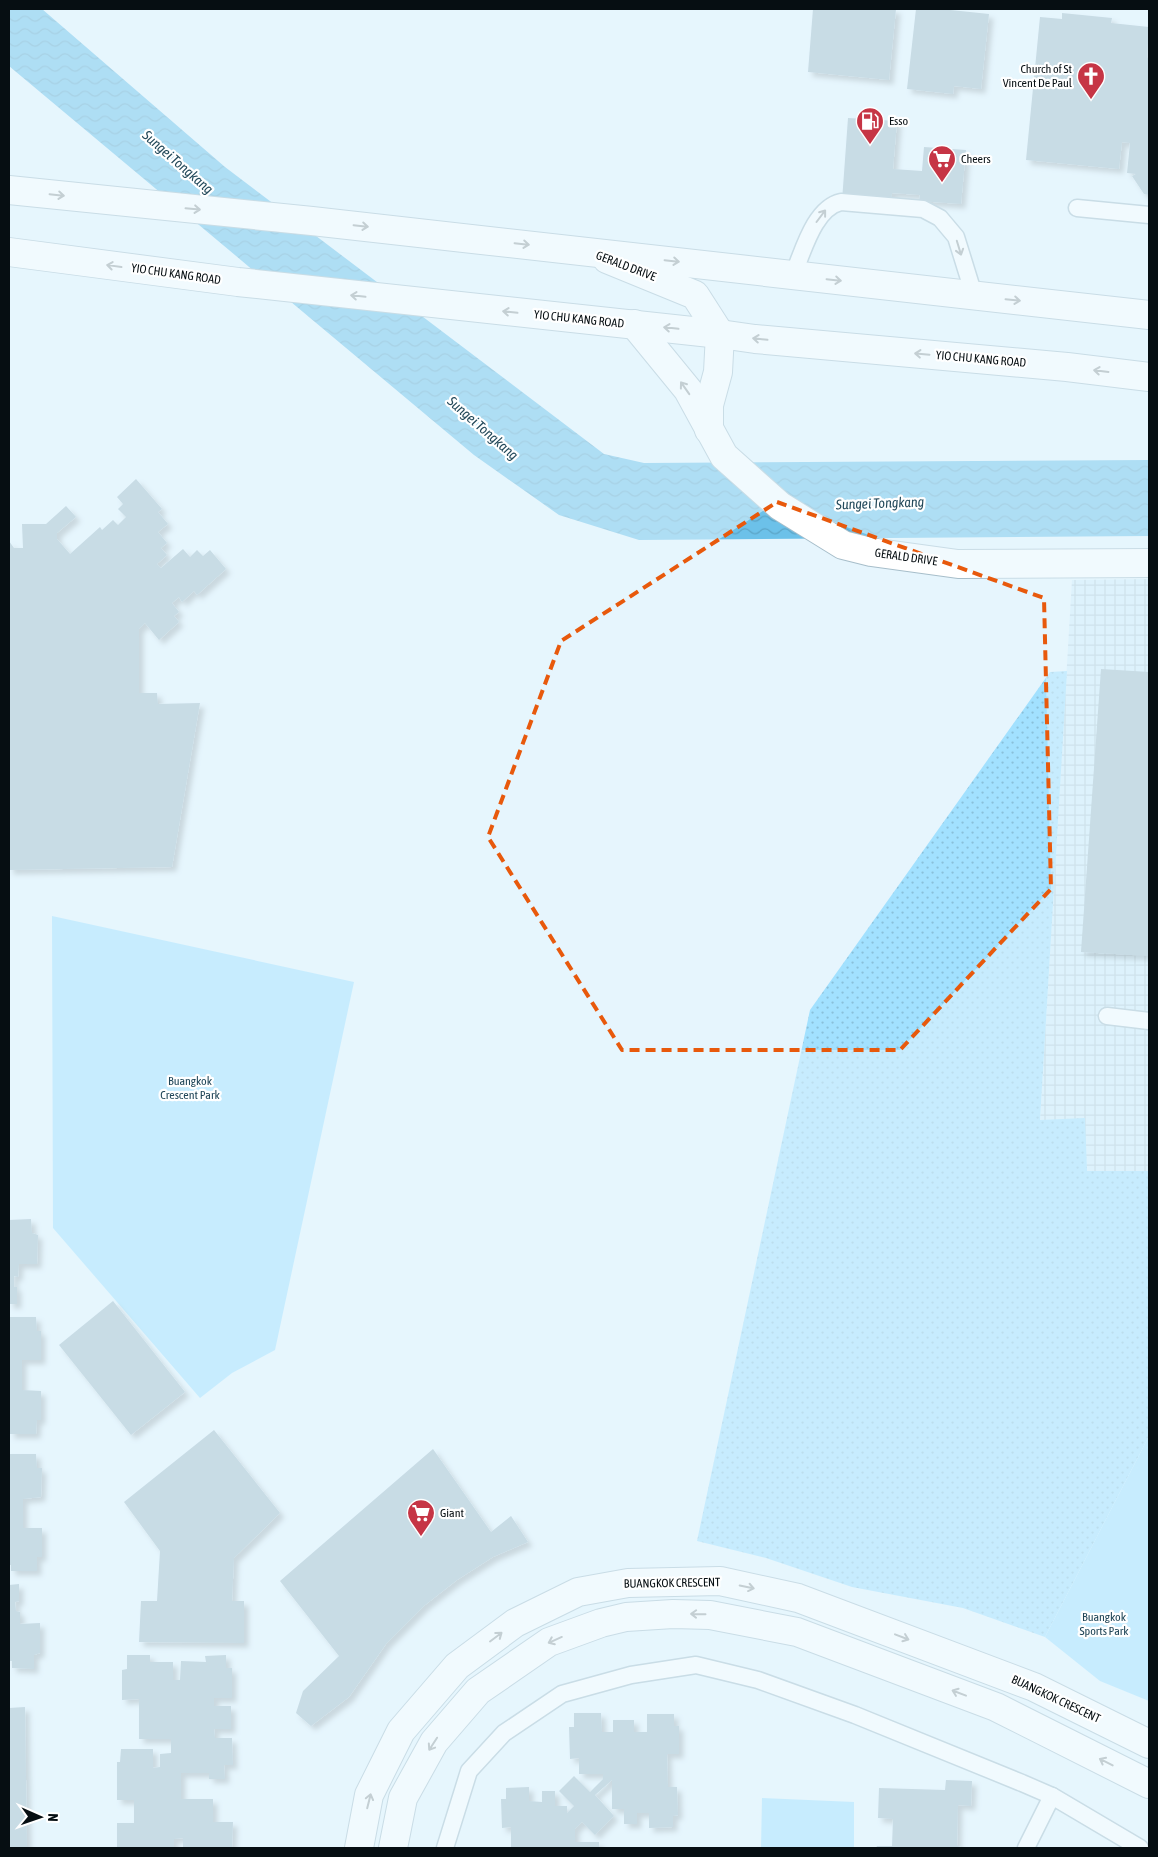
<svg xmlns="http://www.w3.org/2000/svg" width="1158" height="1857" viewBox="0 0 1158 1857" font-family="'Asap Condensed',sans-serif">
	<defs>
		<pattern id="industrial-grid" width="8" height="8" patternUnits="userSpaceOnUse" patternTransform="scale(1.25)"><rect width="8" height="8" fill="#d3eefb"/><path d="M0 4h8M4 0v8" fill="none" stroke="#b4cbd6"/></pattern>
		<pattern id="grass-dots" width="8" height="8" patternUnits="userSpaceOnUse" patternTransform="scale(1.25)"><rect width="8" height="8" fill="#a2e1ff"/><path d="M2 2h.1M6 6h.1" fill="none" stroke="#8ac0da" stroke-width="1.8" stroke-linecap="round"/></pattern>
		<pattern id="water-waves" width="16" height="10" patternUnits="userSpaceOnUse" patternTransform="scale(1.25)"><rect width="16" height="10" fill="#6cc1e9"/><path d="M0 5q4-4 8 0t8 0" fill="none" stroke="#5ca5c7"/></pattern>
		<filter id="shadow"><feDropShadow dx="4.5" dy="4.5" stdDeviation="2.5" flood-color="#0004"/></filter>
	</defs>
	<rect width="100%" height="100%" fill="#e6f5fd"/>
	<path fill="url(#industrial-grid)" d="M1149,579v592h-62l-47,-51 32,-540z"/>
	<path fill="url(#grass-dots)" d="M1067,671l-27,449 45,-2 2,53h62v265l-104,201 -82,-29 -111,-21 -86,-29 -69,-17 113,-531 240,-338z"/>
	<g fill="#a2e1ff">
		<path d="M52,916l302,66 -79,368 -43,23 -32,25 -147,-170z"/>
		<path d="M1149,1436v265l-49,-20 -55,-44z"/>
		<path d="M762,1798l92,4v46h-93z"/>
	</g>
	<path fill="url(#water-waves)" d="M9,9h33l183,158 379,287 40,9 505,-3v76l-510,4 -80,-25 -85,-60 -465,-389z"/>
	<g fill="#a4bcc8" filter="url(#shadow)">
		<path d="M813,9h83l-7,71 -81,-8z"/>
		<path d="M916,9h25l48,5 -8,75 -27,-3 -1,8 -46,-5z"/>
		<path d="M1062,13l50,5 -1,5 38,4 -2,31h2v137l-5,-1 -12,-18 4,-2 -9,-1 3,-30 -8,-1 -3,27 -93,-9 14,-143 22,2z"/>
		<path d="M848,118l49,3 -4,48 29,2 2,-24 42,3 -5,54 -42,-3 1,-6 -28,-2 -1,12 -49,-4z"/>
		<path d="M136,479l26,30 -4,3 10,12 -10,8 9,11 -6,5 6,7 -10,9 4,4 22,-19 7,8 7,-7 6,6 7,-6 16,19 -29,26 -3,-4 -12,11 -3,-5 -7,6 7,9 -5,4 5,6 -20,18 -14,-17 -6,6v64h18l1,11 42,-1 -28,164 -163,3v-329l5,7h9l-1,-24h24l20,-18 10,11 -19,16v6l13,15 30,-27 2,3 11,-10 5,5 8,-8 -8,-8 5,-5 -6,-7z"/>
		<path d="M1101,669l48,3v284l-68,-4z"/>
		<path d="M31,1219l1,14 6,2 -1,29h-18l-1,13 -4,-1v11h3v17h-8v-84z"/>
		<path d="M113,1301l72,91 -54,43 -72,-90z"/>
		<path d="M10,1317h26l1,14h4v29h-19v30l19,1v29h-4l-1,14h-26z"/>
		<path d="M214,1430l66,83 -46,45 -2,43h12v42l-105,-1 2,-41h16l3,-50 -36,-49z"/>
		<path d="M433,1449l58,83 20,-16 17,26 -35,15 -36,23 -32,25 -39,39 -37,53 -38,29 -15,-13 7,-22 36,-35 -59,-75z"/>
		<path d="M9,1454h27l1,14h5l-1,29 -18,2v29h19v29h-5v14h-26v-6h-2z"/>
		<path d="M19,1584v17l-4,1 1,9 4,1v12l20,-1v30l-6,2v14l-22,-1v-7h-3v-76z"/>
		<path d="M127,1655h23v7h23v18h7l1,-19 25,1 -1,-6 21,-1v13h6v30h-18v8h17v23h-17l1,9h17l1,27h-9l1,14h-16v-6h-28v26h32v23h20l-1,25 -49,1v-10l-9,1v9h-57v-25h17v-23h-17v-38h3l1,-13h32v19l7,-1v-13l11,-1v-14h-32v-40l-17,1v-30l5,-1z"/>
		<path d="M25,1707l2,141h-18v-140z"/>
		<path d="M574,1713h27l1,19h11v-12h21v12h13v-18h27v12h5v28h-12l1,33h9l1,28 -5,1v11l-24,1v-15h-12v11h-13v-15h-12v-29l-17,15 19,21 -19,19 -13,-13 -7,7v13h24v6h-88v-21l-9,1 -1,-29h5v-11l23,-1v14l13,1v-11h13v15h12v7l7,-7 -15,-15 15,-15 16,16 13,-13v-5h-24v-16l-9,1 -1,-32h5z"/>
		<path d="M946,1780l26,1 -1,25 -13,-1 -1,41 4,1v1h-85l1,-2h15l1,-27 -15,-1 1,-30 66,2z"/>
	</g>
	<g fill="none" stroke-linecap="round" stroke-linejoin="round">
		<g stroke="#a7beca" stroke-width="19">
			<g id="service">
				<path d="M1077,208l72,7"/>
				<path d="M793,275c10,-23 21,-67 48,-73l82,7 17,9 16,19 18,58"/>
				<path d="M1107,1016l42,5"/>
				<path d="M445,1848l24,-77 35,-38 58,-39 69,-19 65,-10 62,15 97,35 167,68 30,13 88,52"/>
				<path d="M1026,1848l26,-52"/>
			</g>
		</g>
		<g stroke="#a7beca" stroke-width="30">
			<g id="minor">
				<path d="M607,259l88,36 25,39 -2,38 -9,33v25"/>
				<path d="M634,324l54,66 36,66 56,50 63,39 28,7 87,12 191,-1"/>
				<path d="M359,1848l10,-53 32,-64 56,-65 58,-43 63,-31 50,-9 92,-2 78,17 236,89 115,57"/>
				<path d="M393,1848l10,-50 31,-56 44,-51 71,-49 52,-19 25,-6 47,-3 37,1 87,17 199,75 153,77"/>
			</g>
		</g>
		<g stroke="#a7beca" stroke-width="30">
			<g id="primary">
				<path d="M9,190l303,31 837,94"/>
				<path d="M9,252l229,30 482,52 35,5 312,28 82,10"/>
			</g>
		</g>
		<use href="#service" stroke="#fff" stroke-width="16"/>
		<use href="#minor" stroke="#fff" stroke-width="28"/>
		<use href="#primary" stroke="#fff" stroke-width="28"/>
	</g>
	<defs><path id="oneway-shaft" d="M-6 0H5M1.5-3L5.5 0L1.5 3" fill="none" stroke-width="1.6" stroke-linecap="round" stroke-linejoin="round" transform="scale(1.25)"/></defs>
	<g stroke="#9b9fa0">
		<use href="#oneway-shaft" transform="translate(57 195) rotate(6)"/>
		<use href="#oneway-shaft" transform="translate(193 209) rotate(5)"/>
		<use href="#oneway-shaft" transform="translate(821 216) rotate(-53)"/>
		<use href="#oneway-shaft" transform="translate(361 226) rotate(6)"/>
		<use href="#oneway-shaft" transform="translate(522 244) rotate(6)"/>
		<use href="#oneway-shaft" transform="translate(959 248) rotate(73)"/>
		<use href="#oneway-shaft" transform="translate(672 261) rotate(6)"/>
		<use href="#oneway-shaft" transform="translate(114 266) rotate(-172)"/>
		<use href="#oneway-shaft" transform="translate(834 280) rotate(6)"/>
		<use href="#oneway-shaft" transform="translate(358 296) rotate(-174)"/>
		<use href="#oneway-shaft" transform="translate(1013 300) rotate(6)"/>
		<use href="#oneway-shaft" transform="translate(510 312) rotate(-174)"/>
		<use href="#oneway-shaft" transform="translate(671 328) rotate(-174)"/>
		<use href="#oneway-shaft" transform="translate(760 339) rotate(-174)"/>
		<use href="#oneway-shaft" transform="translate(922 354) rotate(-175)"/>
		<use href="#oneway-shaft" transform="translate(1101 371) rotate(-173)"/>
		<use href="#oneway-shaft" transform="translate(685 388) rotate(-125)"/>
		<use href="#oneway-shaft" transform="translate(747 1587) rotate(12)"/>
		<use href="#oneway-shaft" transform="translate(698 1614) rotate(-179)"/>
		<use href="#oneway-shaft" transform="translate(496 1637) rotate(-37)"/>
		<use href="#oneway-shaft" transform="translate(902 1637) rotate(21)"/>
		<use href="#oneway-shaft" transform="translate(555 1640) rotate(156)"/>
		<use href="#oneway-shaft" transform="translate(959 1693) rotate(-159)"/>
		<use href="#oneway-shaft" transform="translate(433 1744) rotate(123)"/>
		<use href="#oneway-shaft" transform="translate(1106 1762) rotate(-153)"/>
		<use href="#oneway-shaft" transform="translate(369 1801) rotate(-76)"/>
	</g>
	<path d="M0 0H1158V1857H0ZM777,502l267,96 7,291 -151,161h-278l-134,-213 73,-196z" fill="#e6f5fd" fill-opacity=".55" fill-rule="evenodd"/>
	<path fill="none" stroke="#e8590c" stroke-width="4" stroke-dasharray="10 6" stroke-linejoin="round" d="M777,502l267,96 7,291 -151,161h-278l-134,-213 73,-196z"/>
	<defs>
		<g id="church-pin" transform="scale(1.4375)"><path d="M0 17L-7.5 6A9.5 9.5 0 1 1 7.5 6Z" fill="#c63545" stroke="#fff"/><path d="M-1.2-6h2.4v3.5h3.3v2.4h-3.3V6h-2.4V-.1h-3.3v-2.4h3.3Z" fill="#fff"/></g>
		<g id="fuel-pin" transform="scale(1.4375)"><path d="M0 17L-7.5 6A9.5 9.5 0 1 1 7.5 6Z" fill="#c63545" stroke="#fff"/><path d="M-5.5-6h7V0h2V4h1.3V-2.5L3-4.5l.8-.8L6-3V5H2.5V1h-1V6h-7ZM-4.2-4.7v3.2H.2V-4.7Z" fill="#fff"/></g>
		<g id="supermarket-pin" transform="scale(1.4375)"><path d="M0 17L-7.5 6A9.5 9.5 0 1 1 7.5 6Z" fill="#c63545" stroke="#fff"/><path d="M-6-5.5h2.5l.6 2H6L4.5 2H-2.5L-4.4-4H-6ZM-1.5 3.2a1.3 1.3 0 1 0 .1 0ZM3 3.2a1.3 1.3 0 1 0 .1 0Z" fill="#fff"/></g>
	</defs>
	<g fill-rule="evenodd">
		<use href="#church-pin" x="1091" y="76"/>
		<use href="#fuel-pin" x="870" y="121"/>
		<use href="#supermarket-pin" x="942" y="159"/>
		<use href="#supermarket-pin" x="421" y="1513"/>
	</g>
	<g text-anchor="middle" dominant-baseline="central" stroke-width="4.5" stroke-linejoin="round" paint-order="stroke">
		<g font-size="12" fill="#060e12" stroke="#fff" text-anchor="start">
			<text x="1072" y="69" text-anchor="end">Church of St<tspan x="1072" dy="14">Vincent De Paul</tspan></text>
			<text x="889" y="121">Esso</text>
			<text x="961" y="159">Cheers</text>
			<text x="440" y="1513">Giant</text>
		</g>
		<g font-size="12" fill="#060e12" stroke="#fff">
			<text transform="translate(626 266) rotate(21)">GERALD DRIVE</text>
			<text transform="translate(176 274) rotate(8)">YIO CHU KANG ROAD</text>
			<text transform="translate(579 319) rotate(6)">YIO CHU KANG ROAD</text>
			<text transform="translate(981 359) rotate(5)">YIO CHU KANG ROAD</text>
			<text transform="translate(906 557) rotate(8)">GERALD DRIVE</text>
			<text transform="translate(672 1583) rotate(-1)">BUANGKOK CRESCENT</text>
			<text transform="translate(1056 1699) rotate(25)">BUANGKOK CRESCENT</text>
		</g>
		<g font-size="12" fill="#204658" stroke="#fff">
			<text x="190" y="1081">Buangkok<tspan x="190" dy="14">Crescent Park</tspan></text>
			<text x="1104" y="1617">Buangkok<tspan x="1104" dy="14">Sports Park</tspan></text>
		</g>
		<g font-size="14" font-style="italic" fill="#23495a" stroke="#fff">
			<text transform="translate(178 162) rotate(41)">Sungei Tongkang</text>
			<text transform="translate(483 428) rotate(41)">Sungei Tongkang</text>
			<text transform="translate(880 503) rotate(-2)">Sungei Tongkang</text>
		</g>
	</g>
	<rect width="1158" height="1857" fill="none" stroke="#060e12" stroke-width="20"/>
	<g transform="translate(40 1817) rotate(92)" stroke="#ffffff" stroke-width="4" paint-order="stroke">
	<path d="M0-4L9 19L0 12L-9 19Z" fill="#060e12"/>
	<text y="-8" font-size="14" font-weight="bold" text-anchor="middle" fill="#060e12">N</text>
	</g>
</svg>
